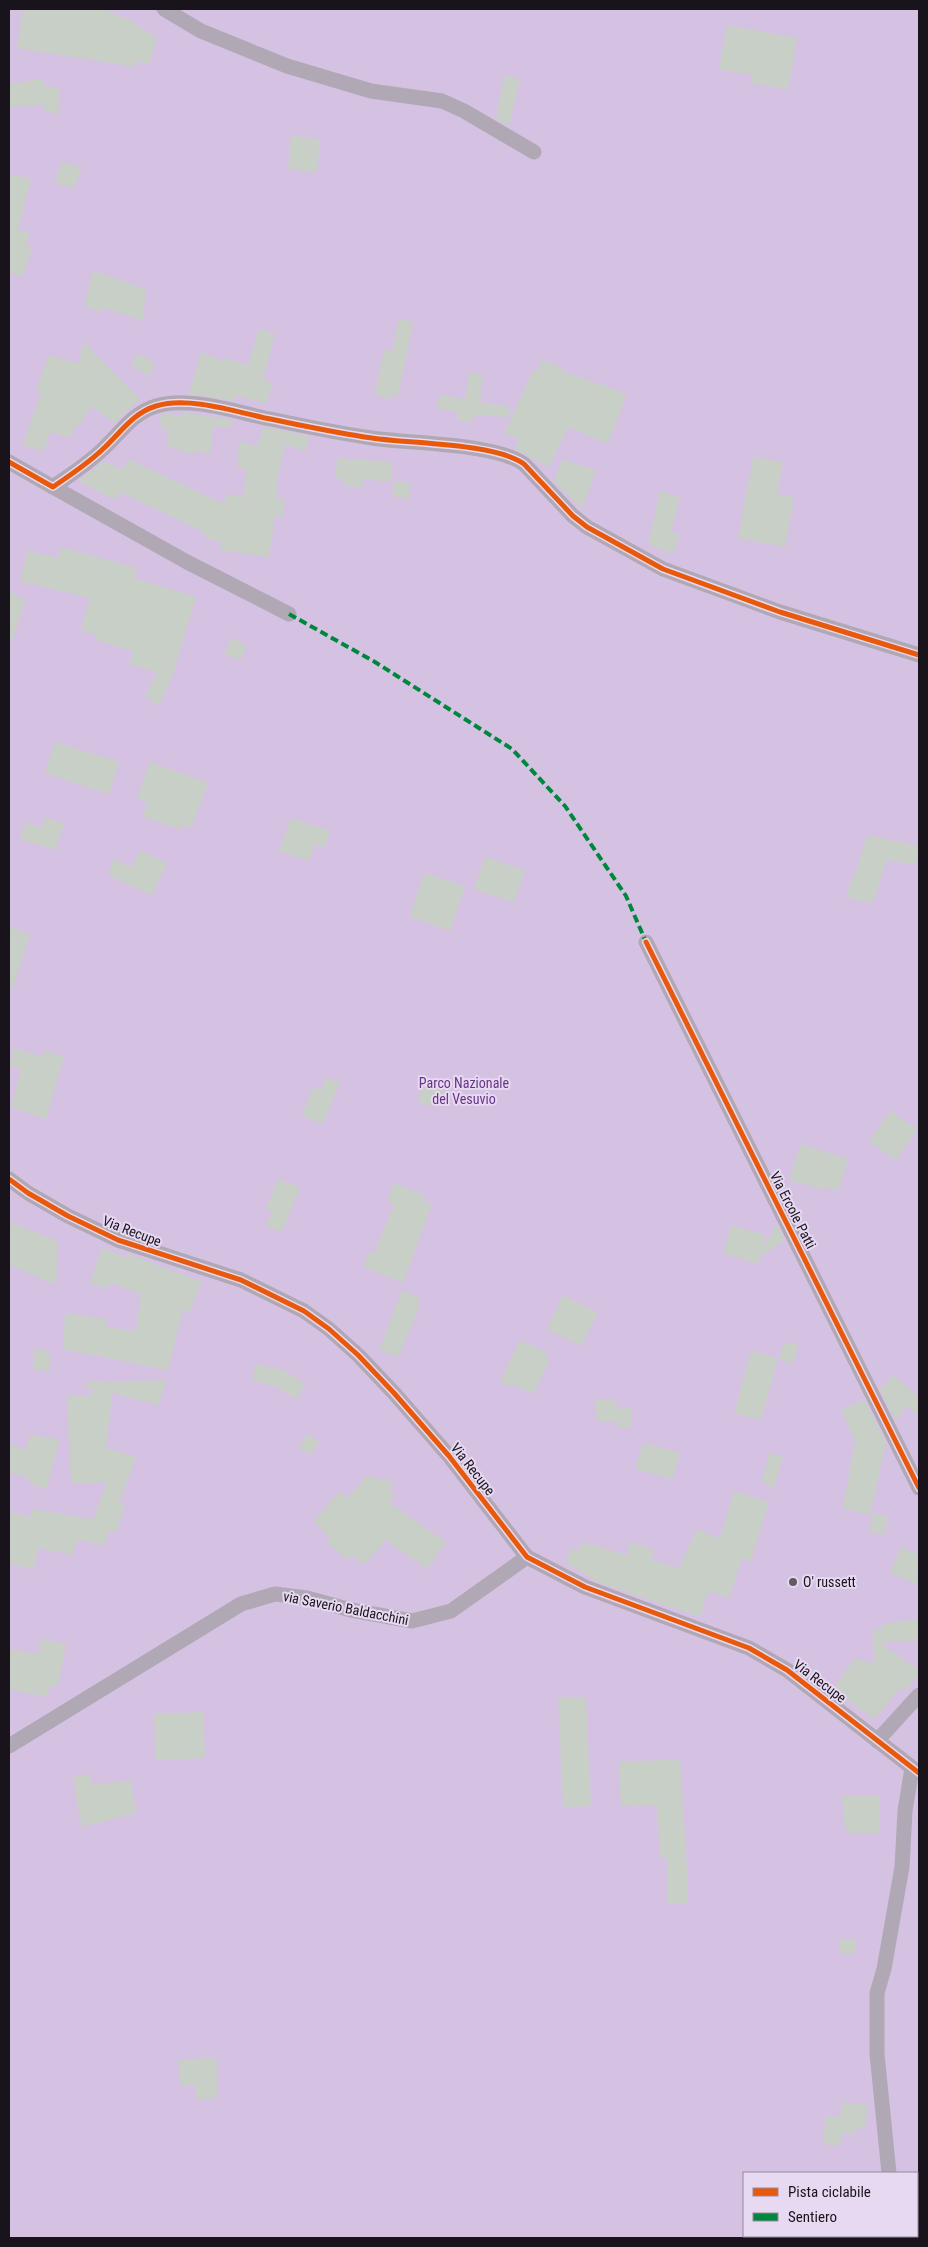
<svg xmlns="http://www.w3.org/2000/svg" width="928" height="2247" viewBox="0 0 928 2247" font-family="'Roboto Condensed',sans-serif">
	<rect width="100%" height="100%" fill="#e6dfeb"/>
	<path fill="#d5c2e3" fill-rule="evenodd" d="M9,9h910v2229h-910zM744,2173h173v63h-173z"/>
	<g fill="#c7cfc7">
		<path d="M23,9h80l28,12 26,17 -8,26 -11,-3 -2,6 -119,-19z"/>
		<path d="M727,25l70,13 -9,51 -38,-6 2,-8 -33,-6z"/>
		<path d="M504,75l16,4 -11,47 -13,-7z"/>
		<path d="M30,80h14v5l16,4 -2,26 -14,-4 1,-6 -36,2v-24l21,-1z"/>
		<path d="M291,135l29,5 -3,32 -29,-3z"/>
		<path d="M62,162l20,6 -8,20 -19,-5z"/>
		<path d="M9,174l22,5 -13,50 12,4 -4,13 6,1 -9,30 -14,-5z"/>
		<path d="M93,271l53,18 -3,32 -41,-14 -1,5 -17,-6z"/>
		<path d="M399,319l14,3 -15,74 -6,-1 -1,5 -16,-6 9,-45 8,2z"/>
		<path d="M259,329l16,5 -12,46 10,3 -7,21 -31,-9 -1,6 -45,-7 12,-42 22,9 1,-3 24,7z"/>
		<path d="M84,342l56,57 -26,24 -23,-17 -12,20 -4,-1 -5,13 -20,-6 -6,19 -21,-6 18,-52 -5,-2 13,-36 29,9z"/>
		<path d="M136,353l18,9 -3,14 -19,-9z"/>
		<path d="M541,360l22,8 -1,3 37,13 1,-1 26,12 -18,49 -40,-17 -19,40 -34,-18 4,-10 -15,-6 30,-64 5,2z"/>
		<path d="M469,372l14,3 -3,27 30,5 -1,10 -36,-2 -1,8 -15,-3v-8l-20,-3 2,-14 26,4z"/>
		<path d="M183,412l49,8 -1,8 -18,-2 -3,29 -15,-5 -1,4 -27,-7 2,-17 -7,-1 -3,-14 10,-2 13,4z"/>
		<path d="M264,427l45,9 -4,16 -20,-8 -9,40 2,1 -2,13 9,1 -2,18 -8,-1 -6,41 -49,-7 1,-8 -16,-3 1,-6 -86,-41 -4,8 -38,-19 26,-20 19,9 5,-11 96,45 2,-10 17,3 4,-28 -10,-1 2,-26 18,4z"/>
		<path d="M753,457l30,5 -6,32 17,3 -9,50 -47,-9z"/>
		<path d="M337,458l55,4 -1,20 -29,-3 1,8 -19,-1v-7l-9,-1z"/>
		<path d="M562,459l34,11 -14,38 -28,-26z"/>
		<path d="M394,481l17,2 -2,16 -17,-3z"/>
		<path d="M660,491l20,6 -9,35 9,2 -7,20 -25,-10z"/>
		<path d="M61,547l76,21 -3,10 62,19 -24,80 -13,29 -14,-10 12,-24 -28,-8 4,-13 -37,-11v-5l-15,-5 9,-32 -70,-17 7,-30 31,7z"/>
		<path d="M9,591l16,10 -13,41h-3z"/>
		<path d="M231,638l16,7 -6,15 -16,-6z"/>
		<path d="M55,742l64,20 -10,32 -64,-21z"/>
		<path d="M150,762l58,21 -17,45 -9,-3 -1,5 -38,-14 5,-14 -11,-4z"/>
		<path d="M45,817l19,7 -9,26 -35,-11 5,-17 17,6z"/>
		<path d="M291,818l39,13 -5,16 -10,-3 -6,17 -30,-10z"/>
		<path d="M867,835l52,11v16l-5,-1 -1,3 -27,-4 -11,39 -2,-1 -2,5 -25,-6 7,-22 2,1z"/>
		<path d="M140,850l27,13 -15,32 -44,-20 6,-16 18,8z"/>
		<path d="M485,857l40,13 -11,32 -40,-13z"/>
		<path d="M424,873l41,13 -15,45 -40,-14z"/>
		<path d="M9,927l21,7 -18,56 -3,-1z"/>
		<path d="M14,1048l29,9 2,-6 19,6 -18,62 -35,-12 10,-38 -12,-4z"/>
		<path d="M326,1077l14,5 -17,42 -21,-8 11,-29 8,3z"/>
		<path d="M421,1085l23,2 -3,19 -22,-2z"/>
		<path d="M890,1111l27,18 -21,31 -27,-18z"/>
		<path d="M801,1144l47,15 -10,32 -13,-4 -2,3 -34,-10z"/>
		<path d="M278,1179l22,9 -18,44 -16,-6 6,-14 -6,-3z"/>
		<path d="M394,1183l30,12 -2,5 10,4 -29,79 -40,-16 6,-15 5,2 20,-50 -7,-3z"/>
		<path d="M9,1222l49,19 -2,44 -47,-21z"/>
		<path d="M777,1224l8,16 -25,16 -2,8 -35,-11 8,-28 35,10 -4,15z"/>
		<path d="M102,1248l25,10 1,-4 74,28 -12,30 -7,-3 -15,61 -105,-21 2,-36 42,6 -1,8 30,4 5,-37 -31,-12 -3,7 -17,-6z"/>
		<path d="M402,1290l18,7 -3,8 3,1 -22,51 -19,-7z"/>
		<path d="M563,1295l35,18 -17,33 -34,-17z"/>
		<path d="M520,1340l28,13 -3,6 4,2 -16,33 -17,-8h-7l-9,-4z"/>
		<path d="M784,1342l14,3 -5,19 -14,-5z"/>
		<path d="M34,1350l16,1v20l-16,-1z"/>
		<path d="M751,1351l27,7 -17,62 -27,-7z"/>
		<path d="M256,1364l27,6 22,14 -8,15 -22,-13 -23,-6z"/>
		<path d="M894,1375l25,23v20l-13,-13 -10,16 -16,-31z"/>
		<path d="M166,1380l-7,25 -47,-12 -6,55 30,9 -17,46 5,2 -7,27 -8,-2 -4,15 -28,-6 -4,16 -35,-7 -4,21 -25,-5v-52l21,5 2,-8 61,10 14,-37 -36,2 -4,-88h25l1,-7 -8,-2v-5z"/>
		<path d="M616,1399l1,10 15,-1v20l-14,-1 -1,-6 -20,1 -2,-22z"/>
		<path d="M864,1399l22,43 -16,73 -27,-7 12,-68 -14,-30z"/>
		<path d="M307,1434l12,7 -8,14 -12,-8z"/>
		<path d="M30,1435l30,4 -14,50 -18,-6 2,-5 -21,-6v-28l17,5z"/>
		<path d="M643,1443l37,10 -7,26 -38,-10z"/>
		<path d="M769,1453l14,3 -9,32 -12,-6z"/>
		<path d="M368,1474l5,4 19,2 -2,12 5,4 -6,7 57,39 -19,27 -41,-29 -22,25 -12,-10 -5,5 -20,-18 3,-4 -16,-17 26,-30 7,7z"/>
		<path d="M734,1491l35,11 -18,59 -9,-3 -13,40 -21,-7 -8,26 -108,-37 1,-2 -27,-15 5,-15 7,3 2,-8 7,2v-2l40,12 3,-13 24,8 -3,10 28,8 17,-38 24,8z"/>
		<path d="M873,1513l15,3 -4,19 -15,-3z"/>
		<path d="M901,1547l18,8v30l-29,-12z"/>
		<path d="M919,1619v21l-39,3 39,28v2l-12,17 -5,-3 -28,32 -41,-30 21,-30 21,4 -3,-33 11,-1 -2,-5z"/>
		<path d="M41,1639l25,5 -8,42 -8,-1 -3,12 -38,-8v-40l29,5z"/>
		<path d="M586,1697l5,109 -28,1 -5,-109z"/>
		<path d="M203,1712l2,46 -49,2 -2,-46z"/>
		<path d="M680,1759l7,111v34h-20v-47l-7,1 -3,-53 -36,1 -2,-44z"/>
		<path d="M91,1774l1,11 39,-5 5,33 -54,14 -5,-23 -3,-28z"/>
		<path d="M842,1795h38l-1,39h-29l-2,-4h-3z"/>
		<rect x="840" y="1939" width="16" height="15"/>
		<path d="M216,2057l2,41 -22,1 -1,-13h-15l-2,-26z"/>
		<path d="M842,2102l26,3 -3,24 -10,-1 -1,7 -12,-2 -2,13 -17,-2 3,-29 14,2z"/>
	</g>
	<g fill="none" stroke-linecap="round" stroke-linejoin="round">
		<g stroke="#b0a9b5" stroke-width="15">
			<path d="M164,9l37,22 86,35 84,25 71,10 22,10 70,41"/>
			<path d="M9,462l44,25c17,-12 36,-24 51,-39 17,-16 29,-35 52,-42 31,-10 78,5 109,12 35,7 71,15 107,20 39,6 123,5 152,26l49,52 14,11 76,42 117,43 139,43"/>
			<path d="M53,487l134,75 102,52"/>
			<path d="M646,942l273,546"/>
			<path d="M9,1179l19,14 40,23 50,24 123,40 63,31 25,18 29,26 36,38 55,63 78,101 58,30 164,61 38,22 132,103"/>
			<path d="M877,1741l42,-46"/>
			<path d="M9,1746l232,-142 34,-10 32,4 44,12 61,11 39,-10 76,-54"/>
			<path d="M889,2173l-12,-119v-61l7,-24 18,-102 3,-56 7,-43"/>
		</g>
		<g stroke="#00873e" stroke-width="4" stroke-dasharray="8 4" stroke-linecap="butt">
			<path d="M289,614l86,48 137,87 53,57 61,90 20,46"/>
			<path d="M891,2238v-2"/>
		</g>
		<g stroke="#e7d9f1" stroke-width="8">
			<g id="cycleway">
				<path d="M9,462l44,25c17,-12 36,-24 51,-39 17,-16 29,-35 52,-42 31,-10 78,5 109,12 35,7 71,15 107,20 39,6 123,5 152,26l49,52 14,11 76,42 117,43 139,43"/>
				<path d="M646,942l273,546"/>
				<path d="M9,1179l19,14 40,23 50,24 123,40 63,31 25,18 29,26 36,38 55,63 78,101 58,30 164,61 38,22 132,103"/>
			</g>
		</g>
		<use href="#cycleway" stroke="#e8590c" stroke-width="5"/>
	</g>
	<circle fill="#615b64" stroke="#e7d9f1" stroke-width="2" cx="793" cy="1582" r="5"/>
	<g text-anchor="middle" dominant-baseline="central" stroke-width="4" stroke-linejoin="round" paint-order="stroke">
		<g font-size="14" fill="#683487" stroke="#e7d9f1">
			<text x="464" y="1083">Parco Nazionale<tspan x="464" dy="16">del Vesuvio</tspan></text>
		</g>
		<g font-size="14" fill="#19141c" stroke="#e7d9f1">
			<text transform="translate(793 1210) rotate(63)">Via Ercole Patti</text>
			<text transform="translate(132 1231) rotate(21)">Via Recupe</text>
			<text transform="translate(473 1469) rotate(52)">Via Recupe</text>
			<text transform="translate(346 1608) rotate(11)">via Saverio Baldacchini</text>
			<text transform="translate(820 1681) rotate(37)">Via Recupe</text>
		</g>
		<g font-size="14" fill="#19141c" stroke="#e7d9f1" text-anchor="start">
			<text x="803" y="1582">O' russett</text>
		</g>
	</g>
	<rect width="928" height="2247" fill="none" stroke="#19141c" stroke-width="20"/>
	<rect x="743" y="2172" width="175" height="65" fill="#e7d9f1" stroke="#958a9c"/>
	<rect x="753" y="2188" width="25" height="8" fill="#e8590c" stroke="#958a9c"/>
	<text x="788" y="2197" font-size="15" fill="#19141c">Pista ciclabile</text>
	<rect x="753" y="2213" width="25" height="8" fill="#00873e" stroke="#958a9c"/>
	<text x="788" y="2222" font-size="15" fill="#19141c">Sentiero</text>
</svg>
